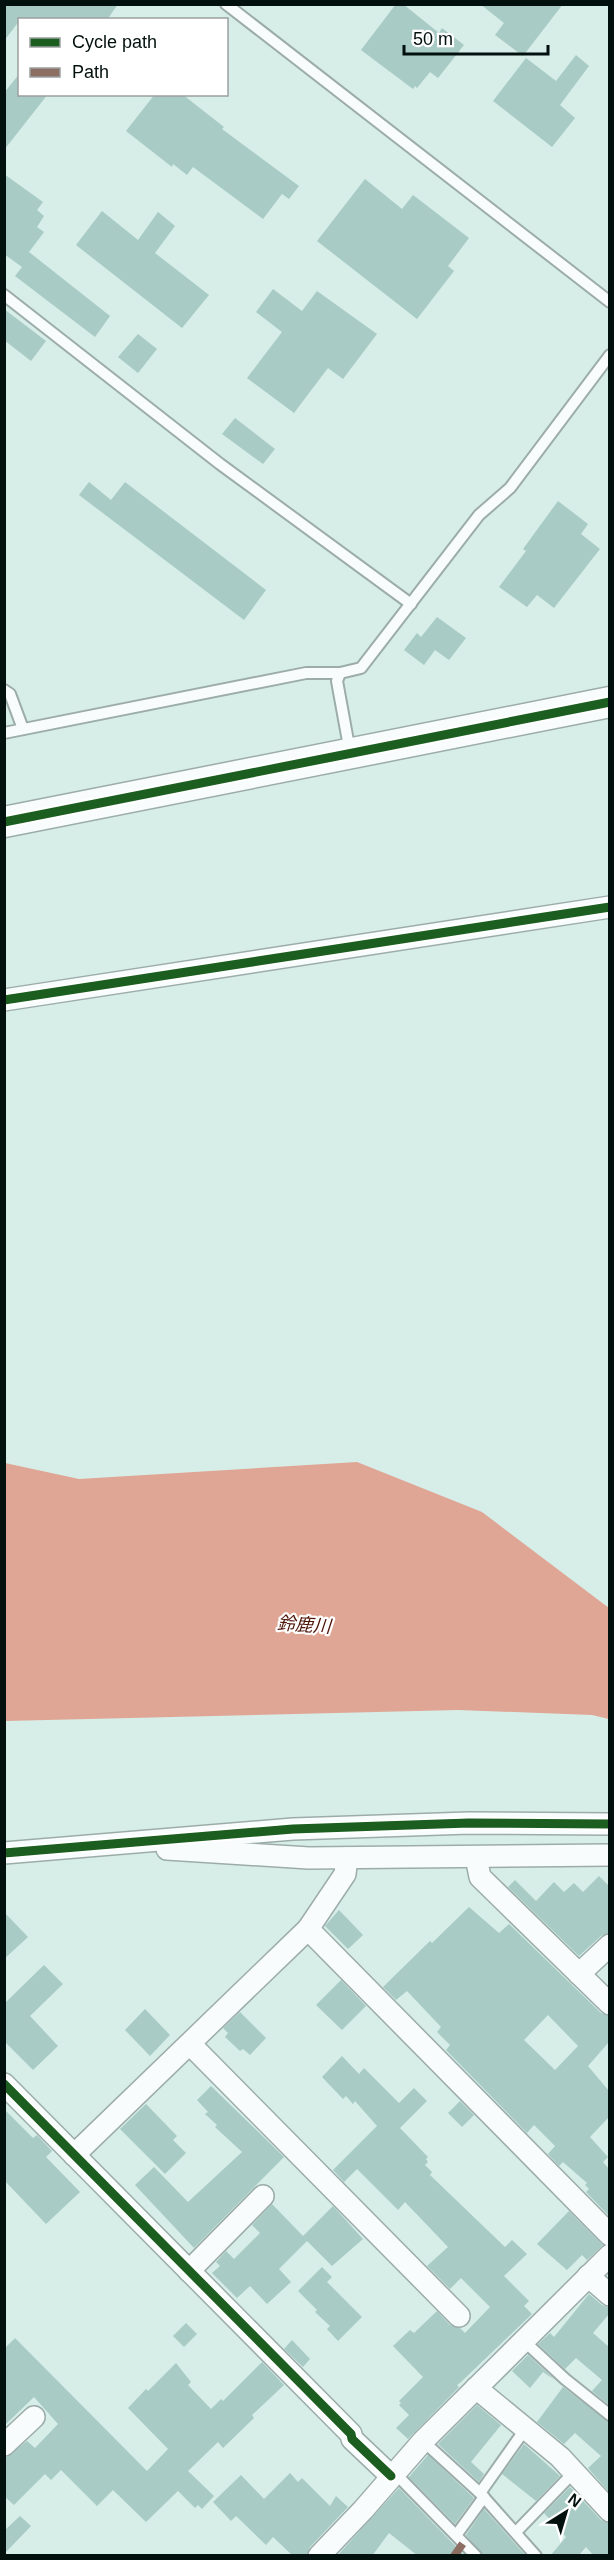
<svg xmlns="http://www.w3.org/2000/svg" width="614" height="2560" viewBox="0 0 614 2560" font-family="Arial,'Noto Sans JP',sans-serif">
	<rect width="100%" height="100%" fill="#d7ede8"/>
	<path fill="#e0a695" d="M357,1462l125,50 127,96v111l-17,-4 -134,-5 -453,11v-258l74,16z"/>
	<g fill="#a8cbc5" fill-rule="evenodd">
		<path d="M4,4h114l-11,16h-87l-16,21z"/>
		<path d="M396,4h7l36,29 3,-5 22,17 -26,33 -8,-6 -13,16 -2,-2 -2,3 -52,-39z"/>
		<path d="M480,4h83l-40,52 -28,-21 9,-12z"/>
		<path d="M576,55l13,11 -29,39 15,13 -23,29 -59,-46 33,-43 30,23z"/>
		<path d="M20,73v21h28l-44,56v-57z"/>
		<path d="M155,94h27l42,33 -2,2 77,57 -10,13 -7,-5 -19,25 -70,-52 -6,8 -14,-11 -1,3 -46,-36z"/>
		<path d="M4,174l39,28 -6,8 7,6 -7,11 7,5 -15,20 81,64 -15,21 -80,-61 7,-9 -18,-13z"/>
		<path d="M365,179l37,30 11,-14 56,43 -21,28 6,5 -37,48 -100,-78z"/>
		<path d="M102,211l36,29 20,-28 17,14 -20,27 54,42 -27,33 -106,-83z"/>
		<path d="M273,289l29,22 15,-20 60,43 -34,45 -15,-11 -34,45 -47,-35 35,-46 -26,-20z"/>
		<path d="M4,309l42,32 -15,20 -27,-21z"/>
		<path d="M138,334l19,15 -19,24 -20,-16z"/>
		<path d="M235,418l40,31 -12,15 -41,-30z"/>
		<path d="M89,482l22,18 14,-18 141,108 -22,30 -165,-125z"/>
		<path d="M558,501l30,23 -7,10 19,15 -46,59 -17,-13 -10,12 -28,-20 27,-36 -3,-2z"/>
		<path d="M437,617l29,21 -17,22 -14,-10 -11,15 -20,-15 13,-17 4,4z"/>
		<path d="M599,1876l10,10v47l-8,3 -22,20 -71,-69 7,-7 21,21 18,-19 10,10 10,-9 9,9z"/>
		<path d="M469,1907l30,26 10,-9 92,89 8,3v26l-21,24 21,25v26l-19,20 18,20 -5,5 6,7v47l-23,-24 3,-3 -4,-4 2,-2 -24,-21 -4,4 -11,-12 7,-8 -21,-21 -7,8 -81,-83 4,-5 -13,-13 4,-5 -34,-36 -11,9 -13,-13 47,-46 2,2zM548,2015l30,31 -23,24 -31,-30z"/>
		<path d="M339,1910l24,25 -15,14 -23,-23z"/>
		<path d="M4,1912l24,25 -24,22z"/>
		<path d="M44,1965l19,19 -33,32 28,30 -25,24 -29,-29v-37z"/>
		<path d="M341,1980l25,26 -24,24 -26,-25z"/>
		<path d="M145,2009l25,26 -20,21 -25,-26z"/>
		<path d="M240,2012l26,26 -16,17 -7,-6 -3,2 -15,-14 3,-4 -5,-5z"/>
		<path d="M342,2056l17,18 5,-6 35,35 15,-15 13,13 -27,27 28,29 -2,2 2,3 -3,3 7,7 -2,3 75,72 7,-7 15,14 -23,22 25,25 -5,5 8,8 -71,68 -4,3 2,2 -51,52 -12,-11 13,-13 -10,-10 2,-2 -2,-2 24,-24 -30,-31 17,-16 4,3 23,-22 13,14 10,3 5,5 25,-26 -29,-29 -11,11 -23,-23 21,-19 -43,-45 -7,8 -41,-41 -13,13 -11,-12 44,-44 -22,-25 -2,3 -7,-8 -3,3 -21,-22z"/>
		<path d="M211,2086l73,71 -90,91 -59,-63 19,-18 34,35 54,-50 -27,-25 2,-2 -12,-11 3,-2 -11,-12z"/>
		<path d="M460,2101l14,14 -12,12 -14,-14z"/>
		<path d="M146,2104l31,32 -4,4 13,13 -21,21 -45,-45z"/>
		<path d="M4,2109l29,29 4,-3 15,16 -6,6 34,35 -34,32 -42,-44z"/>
		<path d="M272,2204l31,32 30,-30 30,33 -31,27 -25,-25 -28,28 12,13 -24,22 -17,-18 -13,12 -25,-25 8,-7 -4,-4 10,-11 8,8 26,-26 -8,-8z"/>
		<path d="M569,2211l34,34 -16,15 -5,-5 -15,15 -30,-26z"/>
		<path d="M322,2267l10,10 -5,5 35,35 -24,24 -11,-12 3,-3 -15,-14 2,-2 -19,-19z"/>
		<path d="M589,2294l13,11 7,2v7l-16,19 16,14v58l-17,-14 10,-11 -26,-22 -11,11 -27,-25 12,-11 4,4z"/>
		<path d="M186,2323l11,11 -13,13 -11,-11z"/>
		<path d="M15,2338l132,133 21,-22 -40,-41 18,-19 2,2 28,-28 15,19 -3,3 23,24 10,-10 2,2 39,-39 22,23 -32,30 2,3 -31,30 -5,-6 -30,29 26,25 -12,13 -4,-4 -3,3 -17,-17 -32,31 -33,-32 -16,16 -36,-36 -10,10 -6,-6 -31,31 -10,-9v-37l23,-18 8,7 23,-24 -24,-27 -30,29v-77z"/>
		<path d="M292,2340l18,19 -7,8 -19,-18z"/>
		<path d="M528,2355l27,25 -12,-8 -13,16 -18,-17z"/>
		<path d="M563,2387l46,35v70l-21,-24 13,-12 -26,-23 -11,11 -27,-22z"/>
		<path d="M477,2405l24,20 -30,37 13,12 -5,8 -41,-38z"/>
		<path d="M524,2444l36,32 -24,25 -34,-27z"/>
		<path d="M428,2455l46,43 -19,26 -46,-47z"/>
		<path d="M290,2473l8,9 4,-4 28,28 6,-10 12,11 -38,40 -3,9h-14l-20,-19 -7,8 -30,-29 -5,5 -18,-19 28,-27 23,24z"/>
		<path d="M570,2487l31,33 8,3v33h-15l-8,-9 -8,9h-28l16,-19 -22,-24z"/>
		<path d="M399,2488l66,68h-47l-29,-23 -17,23h-35z"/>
		<path d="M484,2509l42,47h-43l-17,-21z"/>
		<path d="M20,2516l11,10 -27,28v-23z"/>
	</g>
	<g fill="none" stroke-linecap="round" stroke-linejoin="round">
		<g stroke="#9cada9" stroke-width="14">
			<g id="lane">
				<path d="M226,4l384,298"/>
				<path d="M4,295l216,169 191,140"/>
				<path d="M340,673l-3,8 13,71"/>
				<path d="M4,690l6,4 13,35"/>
				<path d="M4,733l302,-60h34l21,-5 118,-153 31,-27 100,-133"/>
				<path d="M524,2341l41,38 45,36"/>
				<path d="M423,2441l57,52 56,63"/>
				<path d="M394,2472l82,84"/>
				<path d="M480,2493l46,-65"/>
				<path d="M516,2532l58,-60"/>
				<path d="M457,2534l27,-37"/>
			</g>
		</g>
		<g stroke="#9cada9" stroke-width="24">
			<g id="street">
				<path d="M4,1000l606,-93"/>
				<path d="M167,1849l142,9 301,-3"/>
				<path d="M4,1853l289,-24 176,-6 141,1"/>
				<path d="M476,1857l4,20 130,127"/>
				<path d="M308,1929l302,306"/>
				<path d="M579,1974l31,-29"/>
				<path d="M190,2044l269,272"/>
				<path d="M4,2084l347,350 1,5 39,37"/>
				<path d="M74,2155l234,-226 37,-55 2,-16"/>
				<path d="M189,2271l74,-75"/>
				<path d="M588,2276l22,19"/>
				<path d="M476,2388l84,69 50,54"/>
				<path d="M4,2445l30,-28"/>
				<path d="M319,2556l44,-46 60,-69 187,-186"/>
			</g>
		</g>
		<g stroke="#9cada9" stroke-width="33">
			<path id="secondary" d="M4,822l606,-120"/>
		</g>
		<use href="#lane" stroke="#f9fcfc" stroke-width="10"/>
		<use href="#street" stroke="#f9fcfc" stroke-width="21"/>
		<use href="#secondary" stroke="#f9fcfc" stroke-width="30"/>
		<path stroke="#8d6e63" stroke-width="8" stroke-dasharray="15 8" stroke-linecap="butt" d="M454,2556l10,-14"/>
		<g stroke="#fff" stroke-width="13">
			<g id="cycleway">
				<path d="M4,822l606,-120"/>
				<path d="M4,1000l606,-93"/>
				<path d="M4,1853l289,-24 176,-6 141,1"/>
				<path d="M4,2084l347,350 1,5 39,37"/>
			</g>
		</g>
		<use href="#cycleway" stroke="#1b5e20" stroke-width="9"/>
	</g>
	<g text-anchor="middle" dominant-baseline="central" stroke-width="4.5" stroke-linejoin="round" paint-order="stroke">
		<g font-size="18" font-style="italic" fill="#4d1307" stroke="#fff">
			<text transform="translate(304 1625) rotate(4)">鈴鹿川</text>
		</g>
	</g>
	<rect width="614" height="2560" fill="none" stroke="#03110e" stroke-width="12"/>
	<rect x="18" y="18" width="210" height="78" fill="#ffffff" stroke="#9aa09f" stroke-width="1.5"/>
	<rect x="30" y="38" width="30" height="9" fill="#1b5e20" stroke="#9aa09f" stroke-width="1.5"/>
	<text x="72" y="48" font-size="18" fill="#03110e">Cycle path</text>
	<rect x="30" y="68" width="30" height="9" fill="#8d6e63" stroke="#9aa09f" stroke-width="1.5"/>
	<text x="72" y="78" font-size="18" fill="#03110e">Path</text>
	<g transform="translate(566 2512) rotate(37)" stroke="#ffffff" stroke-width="4.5" paint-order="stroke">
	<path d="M0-4.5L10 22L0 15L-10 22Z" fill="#03110e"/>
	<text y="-9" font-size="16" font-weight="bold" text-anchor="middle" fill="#03110e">N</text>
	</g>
	<path d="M404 45v9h144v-9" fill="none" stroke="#03110e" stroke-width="3"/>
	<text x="413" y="45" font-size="18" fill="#03110e" stroke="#ffffff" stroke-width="4.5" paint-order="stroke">50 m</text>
</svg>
